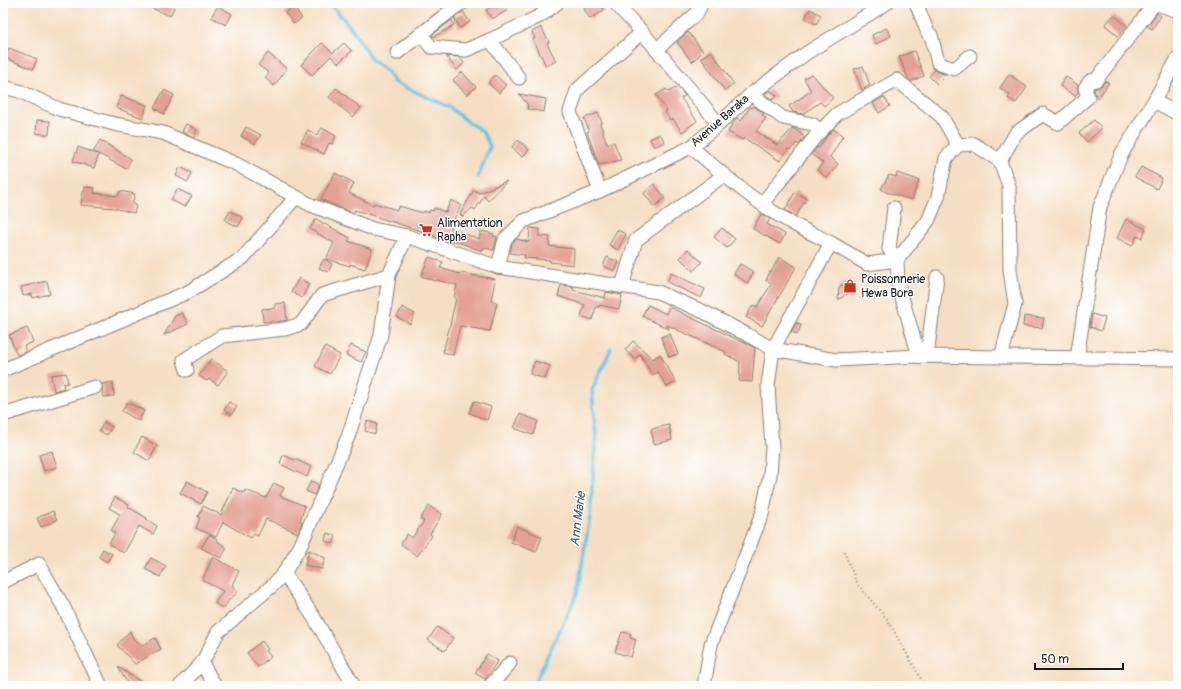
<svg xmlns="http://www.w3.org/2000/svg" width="1181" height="689" viewBox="0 0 1181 689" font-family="Pangolin,sans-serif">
	<rect width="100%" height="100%" fill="#fff"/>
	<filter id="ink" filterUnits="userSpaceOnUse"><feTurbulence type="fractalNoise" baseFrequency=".025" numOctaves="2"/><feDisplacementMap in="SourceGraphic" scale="8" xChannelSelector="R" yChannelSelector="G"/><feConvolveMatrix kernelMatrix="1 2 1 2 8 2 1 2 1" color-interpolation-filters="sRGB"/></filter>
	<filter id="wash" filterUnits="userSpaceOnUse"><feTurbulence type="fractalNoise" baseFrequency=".012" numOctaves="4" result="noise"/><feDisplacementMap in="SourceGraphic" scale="16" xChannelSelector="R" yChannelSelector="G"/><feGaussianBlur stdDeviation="0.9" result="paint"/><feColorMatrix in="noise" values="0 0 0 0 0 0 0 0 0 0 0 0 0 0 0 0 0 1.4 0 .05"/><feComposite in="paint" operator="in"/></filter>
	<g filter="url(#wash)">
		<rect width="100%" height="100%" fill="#f5dfc4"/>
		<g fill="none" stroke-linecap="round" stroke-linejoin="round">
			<g stroke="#65c5e3" stroke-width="3.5">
				<path d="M330,3l22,26 20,31 15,11 7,11 55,25 19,15 14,9 8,15 -12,31"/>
				<path d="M533,686l44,-92 13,-78 6,-80 -4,-46 19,-41"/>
			</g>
		</g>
		<g id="blocks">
			<g fill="#e4a094">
				<path d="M140,3h36l-6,13z"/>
				<path d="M499,3h5l4,7 -16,9 -6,-9z"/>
				<path d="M594,3h6l4,7 -14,9 -6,-10z"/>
				<path d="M218,6l14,8 -6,11 -15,-8z"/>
				<path d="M293,7l9,11 -8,6 -9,-11z"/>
				<path d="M810,9l11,6 -5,9 -11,-6z"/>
				<path d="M463,12l7,10 -10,6 -6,-10z"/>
				<path d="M1157,13l4,3 -9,13 -5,-3z"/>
				<path d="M1114,15l13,11 -9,10 -13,-11z"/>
				<path d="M452,20l2,5 -21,12 -1,-2z"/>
				<path d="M541,27l8,15 -2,1 9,18 -10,5 -13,-27 2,-1 -3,-6z"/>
				<path d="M886,28l5,8 -15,8 -4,-9z"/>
				<path d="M688,32l15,19 -11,11 -15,-20z"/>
				<path d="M322,43l11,10 11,-10 8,8 -14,12 -7,-7 -19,19 -11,-10z"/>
				<path d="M9,48l28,11 -4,10 -28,-11z"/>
				<path d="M711,51l23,33 -9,7 -24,-33z"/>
				<path d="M914,51l10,25 -13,5 -3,-3 -9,-21z"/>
				<path d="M268,53l19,16 -13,17 -9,-8 4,-5 -11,-8z"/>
				<path d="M446,56l13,1 5,6 -7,7z"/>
				<path d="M863,66l7,19 -8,5 -8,-21z"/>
				<path d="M935,70l11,5 -9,9 -8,-8z"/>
				<path d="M462,72l14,15 -9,8 -14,-15z"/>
				<path d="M812,74l21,24 -9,8 -4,-4 -17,12 -10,-2 -4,-6 22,-15 -7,-13z"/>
				<path d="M1009,74l18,13 -11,16 -8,-5 2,-3 -10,-7z"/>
				<path d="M495,75l11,10 -7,8 -11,-10z"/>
				<path d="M1066,77l12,8 -1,2 1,5 -3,4 -15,-10z"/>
				<path d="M1105,81l4,2 -11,15 -2,-2 -2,-7 8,-4z"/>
				<path d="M678,87l7,9 -4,2 16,23 -15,11 -9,-13 -3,1 -5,-8 2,-1 -11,-16 10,-6 2,3z"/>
				<path d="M336,88l25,20 -8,9 -24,-20z"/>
				<path d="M164,90l10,5 -10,19 -10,-6z"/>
				<path d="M770,90l7,6 -5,4 -7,-6z"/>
				<path d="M519,94l27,5 -2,13 -17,-3 1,-4z"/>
				<path d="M121,96l26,9 -4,13 -27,-10z"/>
				<path d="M884,97l6,9 -11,7 -6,-10z"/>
				<path d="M753,106l11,7 -2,2 4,3 -10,13 21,14 16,-17 2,1 9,8 -5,8 -2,-2 -7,7 -2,-1 -8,12 -36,-23 -1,2 -15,-8 7,-12 2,-2 4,3 9,-14 2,1z"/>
				<path d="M598,113l4,9 -2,1 7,21 7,-2 7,18 -22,5 -12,-33 2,-1 -5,-13z"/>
				<path d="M37,120l13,1 -1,14 -13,-2z"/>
				<path d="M1094,120l8,8 -15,14 -8,-9z"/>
				<path d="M186,124l11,6 -3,7 -12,-5z"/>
				<path d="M246,127l15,8 -6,9 -14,-8z"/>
				<path d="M322,128l14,8 -4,8 -3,-1 -5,11 -23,-12 7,-12 9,5z"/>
				<path d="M833,129l10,7 -13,21 8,7 -11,14 -10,-8 6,-7 -12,-9 6,-7 2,1 7,-11z"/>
				<path d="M660,134l5,8 -11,5 -4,-8z"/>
				<path d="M100,140l31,19 -5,10 -27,-15 -5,14 -21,-7 5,-14 20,7 -4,-3z"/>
				<path d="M518,140l11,10 -7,7 -10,-10z"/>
				<path d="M180,167l12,6 -4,9 -12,-6z"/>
				<path d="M1141,167l21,11 -5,11 -22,-12z"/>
				<path d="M335,173l19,10 -5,10 24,12 1,-2 23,7 2,-4 24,7 1,-2 5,2 1,-3 3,1 1,-3 12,4 5,-12 10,5 -11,23 29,11 2,-8 13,3 -1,2 4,1 -3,13 -11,-2 -1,3 -29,-11 -1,3 -31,-12 -66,-21 -1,3 -23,-9 -10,-5z"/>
				<path d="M897,173l22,7 -7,20 -26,-8 -5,-3 8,-14 7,2z"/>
				<path d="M507,181l-19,20 -4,-5 -9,14 -3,-2 -9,9 -3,-3 14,-24 5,3z"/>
				<path d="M654,184l11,14 -11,9 -10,-14z"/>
				<path d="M85,187l10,1 -1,5 24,3 2,-5 15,3 -3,9 4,2 -2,8 -20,-5 -33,-3 2,-13h1z"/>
				<path d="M177,189l15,7 -7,11 -14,-7z"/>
				<path d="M795,192l12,6 -11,18 -11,-6z"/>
				<path d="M230,211l13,7 -5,9 -13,-7z"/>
				<path d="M761,214l9,5 -3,5 18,10 -5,10 -27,-15z"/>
				<path d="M316,219l34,19 -2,3 24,8 -7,20 -15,-5v2l-24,-7 8,-16 -24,-14z"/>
				<path d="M1126,219l20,10 -4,9 -5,-2 -5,10 -15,-8z"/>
				<path d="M530,228l10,1 -1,7 11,1 -1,9 25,3 -1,16 -23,-3v-2l-26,-2 1,-3 -15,-2 2,-10 4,-4 13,3z"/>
				<path d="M722,228l13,11 -8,9 -13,-11z"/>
				<path d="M617,230l9,4 -8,16 -9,-5z"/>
				<path d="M688,249l14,13 -9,9 -13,-13z"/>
				<path d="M429,257l14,5 -3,6 20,6v-1l35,6 -4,22 6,2 -7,28 -30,-5 -7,29 -10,-3 7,-27 6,-27h-2l3,-13 -21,-5 -1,1 -14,-5z"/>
				<path d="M607,257l12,5 -4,9 -12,-5z"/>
				<path d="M779,257l17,10 -34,59 -16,-9 7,-12 4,2 15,-24 -6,-2 4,-10 1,1z"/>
				<path d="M324,259l8,5 -4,8 -9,-4z"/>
				<path d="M740,264l14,8 -7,11 -13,-9z"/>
				<path d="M671,273l34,16 -4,9 -34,-16z"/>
				<path d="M299,278l10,6 -7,14 -11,-6z"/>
				<path d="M850,279l6,8 -18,13 1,-13z"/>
				<path d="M47,281l3,13 -18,4v-4l-9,2 -2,-9z"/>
				<path d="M561,285l13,2 -1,3 32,8 1,-6 16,3 -3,14 -20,-4v2h-3l-4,13 -11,-4 4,-11 -27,-9z"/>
				<path d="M285,303l2,17 -11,2v-1l-13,1 -1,-13 13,-1v-4z"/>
				<path d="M648,305l18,9 3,-7 86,41 -3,34 -13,-1 1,-19 -15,-8 1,-2 -59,-27 2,4 -27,-13z"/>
				<path d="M402,307l13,7 -5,10 -13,-7z"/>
				<path d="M182,313l6,11 -24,11 11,-19z"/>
				<path d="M1092,314l13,4 -4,13 -11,-4z"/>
				<path d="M1024,316l20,2 -2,10 -19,-2z"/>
				<path d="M796,323l5,1 -3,10 -7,-2z"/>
				<path d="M27,328l6,14 -9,4 2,6 -9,3 -8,-20z"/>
				<path d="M670,334l8,20 -9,3 -8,-20z"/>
				<path d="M633,341l20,18 7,-5 16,28 -9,5 -9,-15 -6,3 -12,-21 -5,5 -10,-9z"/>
				<path d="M351,345l15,7 -5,10 -15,-7z"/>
				<path d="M325,347l15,8 -10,19 -15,-8z"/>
				<path d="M211,359l17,12 -10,14 -9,-6 -2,2 -8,-5z"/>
				<path d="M535,361l15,5 -5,13 -15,-5z"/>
				<path d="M66,373l2,10 -5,1 1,4 -10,3 -3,-16z"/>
				<path d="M113,382l1,14 -11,1 -1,-13z"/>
				<path d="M474,401l17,6 -4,13 -18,-7z"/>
				<path d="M127,402l17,9 -5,10 -17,-10z"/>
				<path d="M229,402l8,5 -6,8 -7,-5z"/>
				<path d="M520,414l18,7 -5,14 -19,-7z"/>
				<path d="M367,421l10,3 -2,10 -10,-3z"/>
				<path d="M104,422l8,5 -5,8 -8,-4z"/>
				<path d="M669,425l3,15 -18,4 -3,-15z"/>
				<path d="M142,437l15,9 -8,15 -15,-9z"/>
				<path d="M52,451l5,16 -13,4 -5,-16z"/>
				<path d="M283,455l12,5v-1l16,8 -4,10 -27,-13z"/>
				<path d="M187,481l20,11 -6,12 -21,-11z"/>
				<path d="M311,481l8,4 -5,10 -8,-4z"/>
				<path d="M274,483l10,5 -4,8 25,10 -5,15 2,1 -4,11 -32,-14 -8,17 -4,-2 -3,4 -28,-16 -7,15 -20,-9 4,-10 -2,-1 5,-11 18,9 12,-27 11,5 1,-3 21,8z"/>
				<path d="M115,497l14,8 -1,2 19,11 -1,1 11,7 -4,8 -14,-8 -15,27 -15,-9 6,-11 -4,-2 9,-17 -11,-6z"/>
				<path d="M429,506l13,8 -12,20 2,2 -15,20 -16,-12 6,-10 5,4 12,-17 -4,-2z"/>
				<path d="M53,511l4,9 -16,7 -4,-9z"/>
				<path d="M517,526l25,11 -6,15 -25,-10z"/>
				<path d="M327,533l9,3 -3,8 -8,-3z"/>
				<path d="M209,535l8,4 -1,1 11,8 -6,10 -20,-10z"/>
				<path d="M103,549l9,5 -5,8 -8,-5z"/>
				<path d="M309,550l16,8 -3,11 -17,-4z"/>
				<path d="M213,557l26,14 -7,14 6,7 -9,8 -6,9 -8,-6 8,-12 -21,-11z"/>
				<path d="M151,558l15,8 -6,11 -15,-8z"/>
				<path d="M437,627l16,11 -8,13 -17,-11z"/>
				<path d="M130,631l3,7 9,8 13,-8 6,11 -26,15 -18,-19z"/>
				<path d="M622,632l9,2 -1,4 6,2 -5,17 -16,-5z"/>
				<path d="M262,641l6,8 -2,2 5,6 -13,10 -11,-14z"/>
				<path d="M487,654l11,7 -13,18 -10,-6z"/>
				<path d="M118,667l29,19h-18z"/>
			</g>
		</g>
	</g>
	<g filter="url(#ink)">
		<use href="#blocks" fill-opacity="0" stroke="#887e70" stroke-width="1"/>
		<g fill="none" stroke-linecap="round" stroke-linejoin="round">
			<g stroke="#887e70" stroke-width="15">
				<g id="minor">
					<path d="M615,3l27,29 77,92"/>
					<path d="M916,3l12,30 3,2 7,28 16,6 16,-13"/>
					<path d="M1154,3l24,8"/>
					<path d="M421,34l10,13 35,3 24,-10 50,-24 17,-13"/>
					<path d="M490,40l29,38"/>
					<path d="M656,50l41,-37 5,-10"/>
					<path d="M397,53l61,-48 5,-2"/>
					<path d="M3,87l16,4 40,18 55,15 49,9 73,31 75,41 62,24 34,7 91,31 160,25 46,20 40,21 29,16 63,11 83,-4 259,3"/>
					<path d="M751,94l32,24 29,6 8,7"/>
					<path d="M1154,101l24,13"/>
					<path d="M691,147c32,27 63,55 99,75 13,8 28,14 41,21l-58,106 -5,37 4,61 -2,28 -8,39 -51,130 -7,42"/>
					<path d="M1000,161l16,-28 27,-19 15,9 30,-26 -3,-9 5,-7 6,-1 59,-77"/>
					<path d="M600,191l-30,-79 7,-22 65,-58"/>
					<path d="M762,204l53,-67 22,-23 60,-34 45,37 16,28"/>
					<path d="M831,243l36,21 30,-4 -8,-11 5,-41"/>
					<path d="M498,267l7,-28 19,-18 76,-30 91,-44 28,-23 32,-30 57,-42 79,-49"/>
					<path d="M622,286l14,-46 88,-65"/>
					<path d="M919,356l-21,-72 -1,-24 31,-39 10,-24 8,-39 12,-13 16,-1 26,17 9,25 1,84 5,34 -14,53"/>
					<path d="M927,356l10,-79"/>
					<path d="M1077,358l23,-151 21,-52 33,-54 24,-43"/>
					<path d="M3,370l185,-78 55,-34 53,-61"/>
					<path d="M187,370l-3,-10 38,-24 63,-7 16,-5 21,-29 67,-20 18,-39"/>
					<path d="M3,415l92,-28"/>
					<path d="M284,573l29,43 41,70"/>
					<path d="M3,582l36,-18 25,44 37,78"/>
					<path d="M202,663l13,23"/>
					<path d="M180,686l22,-23 16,-31 55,-47 11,-12 16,-26 48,-110 33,-102 8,-60"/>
					<path d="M490,686l20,-23"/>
				</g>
			</g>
			<path stroke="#887e70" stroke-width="2" stroke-dasharray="1 3" stroke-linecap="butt" d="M844,552l14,33 29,34 38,67"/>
			<use href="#minor" stroke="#fff" stroke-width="13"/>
		</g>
	</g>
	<defs>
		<g id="supermarket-bare" transform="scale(1.08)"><path d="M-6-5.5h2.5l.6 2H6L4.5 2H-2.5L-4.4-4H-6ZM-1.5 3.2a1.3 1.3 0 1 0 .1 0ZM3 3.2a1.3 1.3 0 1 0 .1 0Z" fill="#c8321e" stroke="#fff" stroke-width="2.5" paint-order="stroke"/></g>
		<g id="shop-bare" transform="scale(1.08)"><path d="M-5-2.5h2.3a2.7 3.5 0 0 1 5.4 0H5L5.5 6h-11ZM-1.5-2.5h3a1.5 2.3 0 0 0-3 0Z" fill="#c8321e" stroke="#fff" stroke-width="2.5" paint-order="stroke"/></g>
	</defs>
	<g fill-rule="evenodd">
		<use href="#supermarket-bare" x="426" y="230"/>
		<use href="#shop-bare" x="850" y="286"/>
	</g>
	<g text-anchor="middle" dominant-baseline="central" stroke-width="3" stroke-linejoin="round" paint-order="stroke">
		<g font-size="12" fill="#1c1c1c" stroke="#fff">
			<text transform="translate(720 121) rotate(-41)">Avenue Baraka</text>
		</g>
		<g font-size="12" fill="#1c1c1c" stroke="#fff" text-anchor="start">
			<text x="437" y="223">Alimentation<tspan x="437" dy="14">Rapha</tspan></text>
			<text x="861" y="279">Poissonnerie<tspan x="861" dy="14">Hewa Bora</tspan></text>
		</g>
		<g font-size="13" font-style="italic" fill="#39606c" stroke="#fff">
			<text transform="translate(578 519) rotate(-83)">Ann Marie</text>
		</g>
	</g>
	<rect width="1181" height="689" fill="none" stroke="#fff" stroke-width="16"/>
	<path d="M1035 663v6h88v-6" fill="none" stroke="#1c1c1c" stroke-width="2"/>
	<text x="1041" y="663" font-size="12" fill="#1c1c1c" stroke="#ffffff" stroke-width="3" paint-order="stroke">50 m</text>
</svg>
